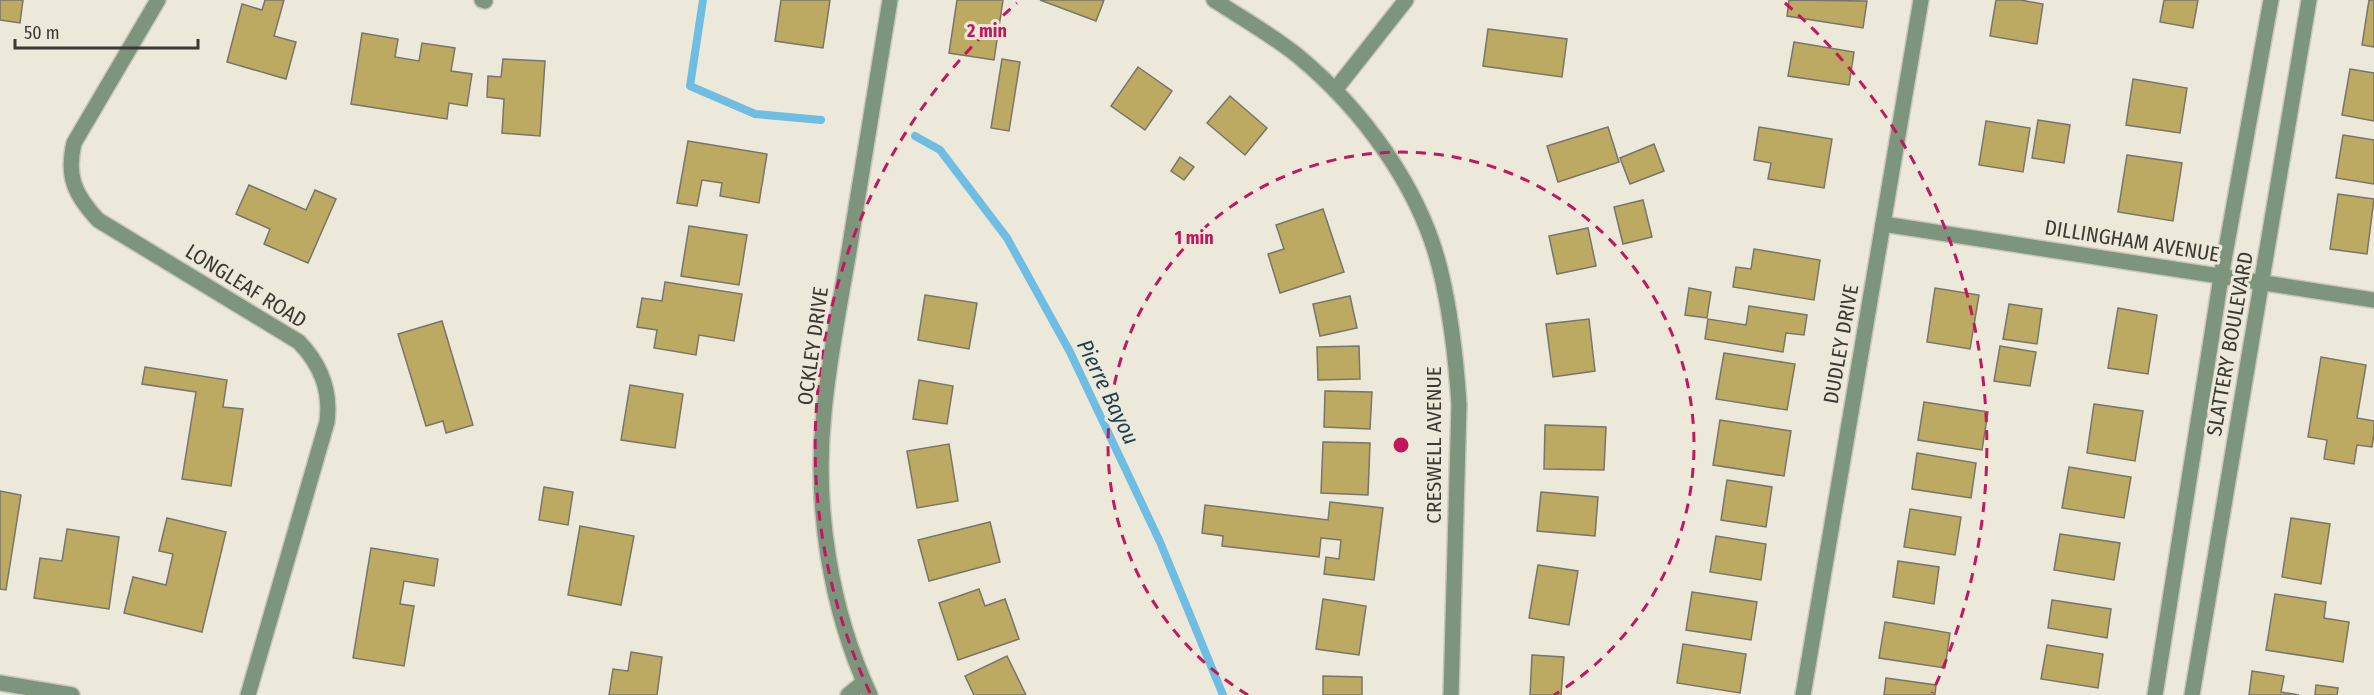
<svg xmlns="http://www.w3.org/2000/svg" width="2374" height="695" viewBox="0 0 2374 695" font-family="'Fira Sans Condensed',sans-serif">
	<rect width="100%" height="100%" fill="#ece9db"/>
	<g fill="none" stroke-linecap="round" stroke-linejoin="round">
		<g stroke="#6fbde3" stroke-width="8">
			<path d="M703,0l-13,86 65,28 66,6"/>
			<path d="M915,136l25,14 67,88 63,114 90,190 63,153"/>
		</g>
	</g>
	<g fill="#bca962" stroke="#787569" stroke-width="1.5">
		<path d="M0,0h23l-3,23 -20,-3z"/>
		<path d="M265,0h19l-10,36 22,6 -10,37 -59,-17 15,-58 20,6z"/>
		<path d="M781,0h49l-7,48 -48,-7z"/>
		<path d="M957,0h46l-9,60 -45,-7z"/>
		<path d="M1040,0h64l-8,21z"/>
		<path d="M1789,0l78,1 -4,27 -76,-12z"/>
		<path d="M1996,0h24l23,4 -6,40 -47,-8z"/>
		<path d="M2164,0h34l-5,28 -33,-6z"/>
		<path d="M2369,0h5v47l-12,-2z"/>
		<path d="M1488,29l79,10 -5,38 -79,-11z"/>
		<path d="M362,33l36,6 -3,18 24,4 3,-18 33,5 -4,23 21,3 -5,32 -18,-3 -2,16 -96,-15z"/>
		<path d="M1794,42l60,10 -5,33 -61,-9z"/>
		<path d="M503,59l42,2 -5,75 -38,-3 2,-34 -17,-2 1,-21 13,1z"/>
		<path d="M1002,59l18,3 -11,69 -18,-3z"/>
		<path d="M1138,67l34,24 -27,39 -34,-24z"/>
		<path d="M2350,69l24,4v48l-32,-6z"/>
		<path d="M2133,79l54,9 -7,45 -54,-8z"/>
		<path d="M1230,96l37,32 -22,27 -38,-32z"/>
		<path d="M2038,120l32,5 -6,38 -32,-5z"/>
		<path d="M1986,121l44,7 -7,44 -44,-7z"/>
		<path d="M1608,127l11,35 -61,20 -11,-36z"/>
		<path d="M1759,127l73,12 -8,49 -56,-9 3,-16 -17,-3z"/>
		<path d="M2343,135l31,5v44l-38,-6z"/>
		<path d="M688,141l79,13 -8,49 -39,-7 2,-13 -20,-3 -5,26 -20,-3z"/>
		<path d="M1654,144l10,27 -34,13 -10,-26z"/>
		<path d="M2127,155l55,8 -9,58 -55,-9z"/>
		<path d="M1180,157l14,10 -10,13 -13,-9z"/>
		<path d="M249,185l57,25 9,-20 21,9 -28,64 -44,-19 6,-15 -34,-15z"/>
		<path d="M2338,194l36,5 -7,55 -37,-5z"/>
		<path d="M1643,200l9,37 -29,7 -9,-37z"/>
		<path d="M1323,209l21,63 -64,21 -12,-39 16,-5 -8,-24z"/>
		<path d="M689,226l58,9 -8,50 -58,-9z"/>
		<path d="M1588,228l8,38 -39,8 -8,-38z"/>
		<path d="M1754,249l66,11 -6,40 -81,-13 3,-20 15,2z"/>
		<path d="M665,282l77,12 -8,47 -35,-6 -3,20 -42,-7 3,-18 -20,-3 5,-29 20,3z"/>
		<path d="M1689,288l22,4 -4,26 -22,-3z"/>
		<path d="M1935,288l44,7 -9,54 -43,-7z"/>
		<path d="M925,295l52,8 -8,46 -51,-9z"/>
		<path d="M1350,296l7,32 -37,8 -7,-32z"/>
		<path d="M2009,304l33,5 -5,35 -34,-5z"/>
		<path d="M1749,306l58,9 -3,20 -18,-2 -3,19 -78,-13 3,-20 38,6z"/>
		<path d="M2118,308l39,7 -9,59 -40,-6z"/>
		<path d="M1589,319l6,52 -42,6 -7,-53z"/>
		<path d="M442,321l31,104 -27,8 -3,-12 -17,5 -28,-92z"/>
		<path d="M1359,346l1,33 -42,1 -1,-33z"/>
		<path d="M2000,346l36,6 -6,34 -36,-5z"/>
		<path d="M1724,353l71,11 -8,46 -71,-11z"/>
		<path d="M2321,357l45,8 -9,53 17,3v12l-2,14 -15,-2 -3,19 -30,-5 3,-19 -19,-3z"/>
		<path d="M145,367l82,13 -4,27 20,2 -12,77 -49,-7 14,-87 -54,-8z"/>
		<path d="M919,380l34,6 -6,38 -34,-5z"/>
		<path d="M630,385l53,9 -8,54 -54,-8z"/>
		<path d="M1325,391l47,1 -2,37 -46,-2z"/>
		<path d="M1924,402l64,10 -6,38 -64,-10z"/>
		<path d="M2094,404l49,7 -8,50 -48,-8z"/>
		<path d="M1720,420l71,11 -7,45 -71,-11z"/>
		<path d="M1545,425l61,2 -2,43 -60,-1z"/>
		<path d="M1323,442l47,1 -2,52 -47,-2z"/>
		<path d="M949,444l9,57 -41,7 -10,-57z"/>
		<path d="M1917,453l59,10 -5,35 -59,-9z"/>
		<path d="M2069,467l62,10 -7,41 -62,-10z"/>
		<path d="M1727,480l45,7 -6,40 -45,-7z"/>
		<path d="M544,487l29,5 -5,33 -29,-5z"/>
		<path d="M0,491l21,4 -15,95 -6,-1z"/>
		<path d="M1541,492l57,5 -3,39 -58,-5z"/>
		<path d="M1330,502l53,6 -9,72 -50,-6 2,-17 13,2 2,-19 -20,-2 -2,19 -97,-11 1,-10 -21,-3 3,-28 123,15z"/>
		<path d="M1910,509l51,8 -6,38 -51,-8z"/>
		<path d="M167,518l59,14 -24,100 -78,-19 9,-36 33,8 7,-31 -14,-3z"/>
		<path d="M2291,518l39,6 -9,60 -39,-7z"/>
		<path d="M990,522l10,40 -71,19 -11,-41z"/>
		<path d="M580,526l54,10 -13,69 -53,-10z"/>
		<path d="M67,529l52,8 -10,72 -75,-11 6,-40 22,3z"/>
		<path d="M2060,534l60,9 -6,37 -60,-10z"/>
		<path d="M1716,536l50,8 -5,36 -51,-8z"/>
		<path d="M371,548l67,11 -4,27 -30,-5 -4,23 14,2 -10,60 -51,-8z"/>
		<path d="M1898,561l41,6 -5,37 -41,-7z"/>
		<path d="M1538,565l40,6 -9,54 -40,-7z"/>
		<path d="M979,589l6,17 20,-7 14,40 -61,21 -19,-57z"/>
		<path d="M1692,592l65,10 -6,38 -65,-10z"/>
		<path d="M2275,594l51,8 -2,16 25,4 -6,40 -77,-12z"/>
		<path d="M1323,599l43,7 -7,49 -43,-6z"/>
		<path d="M2052,600l59,9 -4,29 -59,-10z"/>
		<path d="M1885,622l65,11 -5,35 -66,-10z"/>
		<path d="M1683,644l63,10 -6,39 -63,-10z"/>
		<path d="M2047,645l56,9 -5,34 -57,-9z"/>
		<path d="M631,652l31,5 -5,38h-48l4,-26 15,2z"/>
		<path d="M1532,655l32,2 -3,38h-31z"/>
		<path d="M1007,656l19,39h-52l-9,-19z"/>
		<path d="M2252,671l32,5 -3,16 18,3h-50z"/>
		<path d="M1323,676l39,1v18h-39z"/>
		<path d="M1886,678l50,7 -1,10h-51z"/>
		<path d="M2316,685l22,3 -1,7h-22z"/>
	</g>
	<g fill="none" stroke-linecap="round" stroke-linejoin="round">
		<g stroke="#c8c6ba" stroke-width="18">
			<g id="minor">
				<path d="M158,0l-84,143c-8,34 1,52 24,77l201,122c22,23 32,48 28,80l-79,273"/>
				<path d="M482,0l3,1"/>
				<path d="M1214,0c28,18 58,35 84,56 64,53 122,131 142,213 11,44 16,90 19,135l-8,291"/>
				<path d="M1335,90l71,-90"/>
				<path d="M1883,224l491,76"/>
				<path d="M0,683l72,12"/>
				<path d="M848,695l16,-13"/>
				<path d="M870,695c-40,-86 -56,-189 -46,-283 5,-54 16,-108 25,-161 14,-84 27,-167 41,-251"/>
				<path d="M1803,695l118,-695"/>
				<path d="M2155,695l66,-418 50,-277"/>
				<path d="M2192,695l117,-695"/>
			</g>
		</g>
		<use href="#minor" stroke="#7d947d" stroke-width="15"/>
	</g>
	<g fill="none" stroke="#c2185b" stroke-width="3" stroke-dasharray="10 8">
		<path d="M1248 695A293 293 0 1 1 1554 695"/>
		<path d="M870 693A586 586 0 0 1 1017 3M1785 3A586 586 0 0 1 1932 693"/>
	</g>
	<g text-anchor="middle" dominant-baseline="central" stroke-width="6" stroke-linejoin="round" paint-order="stroke">
		<g font-size="21" fill="#3a3934" stroke="#ece9db">
			<text transform="translate(2132 241) rotate(9)">DILLINGHAM AVENUE</text>
			<text transform="translate(246 286) rotate(32)">LONGLEAF ROAD</text>
			<text transform="translate(1841 344) rotate(-80)">DUDLEY DRIVE</text>
			<text transform="translate(2230 344) rotate(-80)">SLATTERY BOULEVARD</text>
			<text transform="translate(813 346) rotate(-82)">OCKLEY DRIVE</text>
			<text transform="translate(1434 445) rotate(-90)">CRESWELL AVENUE</text>
		</g>
		<g font-size="22" font-style="italic" fill="#1c4050" stroke="#ece9db">
			<text transform="translate(1108 392) rotate(64)">Pierre Bayou</text>
		</g>
	</g>
	<circle cx="1401" cy="445" r="9" fill="#c2185b" stroke="#ece9db" stroke-width="3"/>
	<g font-size="18" text-anchor="middle" font-weight="bold" fill="#c2185b" stroke="#ece9db" stroke-width="6" stroke-linejoin="round" paint-order="stroke">
		<text x="987" y="37">2 min</text>
		<text x="1194" y="244">1 min</text>
	</g>
	<path d="M15 39v9h183v-9" fill="none" stroke="#3a3934" stroke-width="3"/>
	<text x="24" y="39" font-size="18" fill="#3a3934" stroke="#ece9db" stroke-width="4.5" paint-order="stroke">50 m</text>
</svg>
